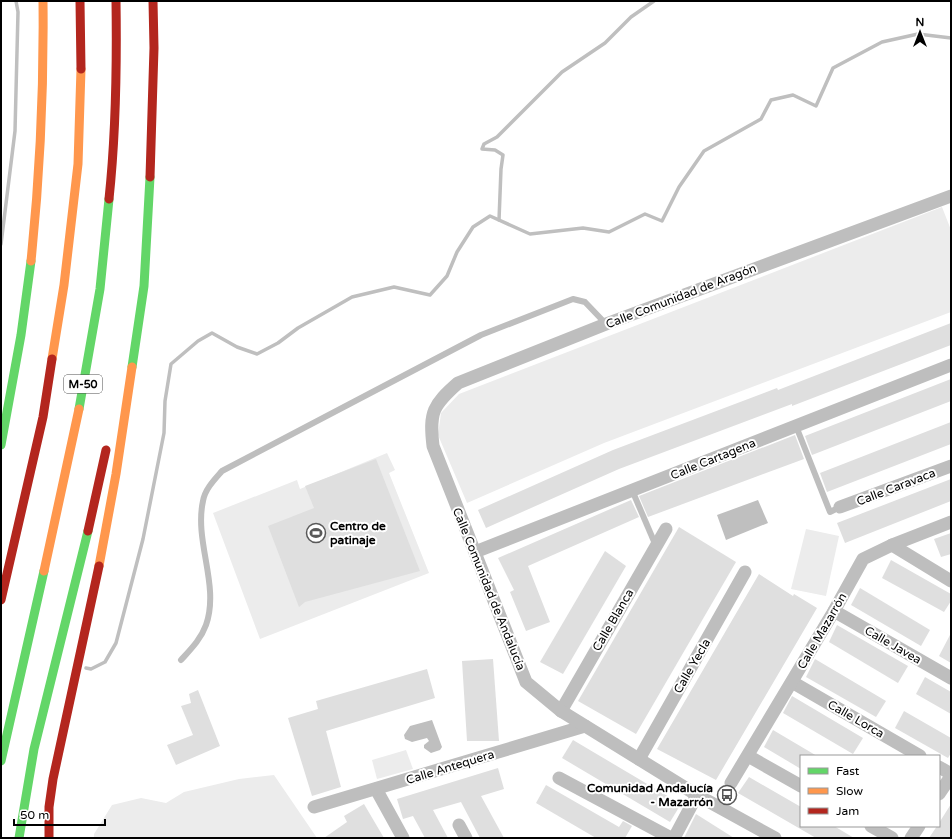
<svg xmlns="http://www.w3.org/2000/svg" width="952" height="839" viewBox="0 0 952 839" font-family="'Varela Round',sans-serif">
	<rect width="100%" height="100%" fill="#fff"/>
	<g fill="#ececec">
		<path d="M942,207l9,23v82l-347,131 -137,60 -29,-68 3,-22 18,-19z"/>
		<path d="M387,453l8,17 -6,3 40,100 -169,66 -47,-126 84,-33 3,9z"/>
		<path d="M806,529l33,7 -13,60 -35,-7z"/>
		<path d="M406,750l7,19 -36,10 -5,-19z"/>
		<path d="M274,775l43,63h-223v-4l18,-29 29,-7 25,5 18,-11 55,-13z"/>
	</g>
	<g fill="#bfbfbf">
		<path d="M758,500l10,23 -42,17 -9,-25z"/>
		<path d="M432,720l10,27 -2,3 -9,3 -7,-5v-3l5,-4 -2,-3 -15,4 -7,-3 -1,-4 6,-9z"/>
	</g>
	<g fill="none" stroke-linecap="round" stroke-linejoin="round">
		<g stroke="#bfbfbf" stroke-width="3.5">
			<path d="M499,220l2,-51 2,-14 -8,-5 -13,-1 2,-5 13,-7 65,-65 43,-29 26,-26 23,-16"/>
			<path d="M1,244l14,-113 3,-119 -2,-11"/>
			<path d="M86,668l5,1 14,-7 11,-19 27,-104 21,-106 1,-32 6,-37 27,-23 14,-8 25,14 20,7 21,-11 20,-15 54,-31 42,-10 36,8 17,-19 10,-24 16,-25 17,-11 40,18 53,-6 26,4 36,-18 17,7 17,-34 25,-36 57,-32 10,-19 22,-5 23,11 17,-38 49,-26 36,-8 33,4"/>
		</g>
	</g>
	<g fill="#dfdfdf">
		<path d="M951,323v22l-159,61v-2l-173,65 -133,59 -8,-18 135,-60 164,-62 1,2z"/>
		<path d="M951,379v22l-139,54 -7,-19z"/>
		<path d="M951,422v22l-124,48 -7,-19z"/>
		<path d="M795,435l9,24 -156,58 -9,-21z"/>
		<path d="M376,459l44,112 -115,31 -6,5 -31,-81 46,-18 -9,-22z"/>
		<path d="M951,479v22l-106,42 -8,-20z"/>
		<path d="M631,500l8,17 -111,49 22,56 -24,9 -16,-39 4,-2 -16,-32z"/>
		<path d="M679,527l57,35 -100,172 -58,-33z"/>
		<path d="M951,533v21l-10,3 -7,-18z"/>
		<path d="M605,551l21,15 -63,108 -23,-12z"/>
		<path d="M891,560l60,34v7l-7,11 -62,-34z"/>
		<path d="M759,574l34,22 1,-2 23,14 -101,172 -59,-31z"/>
		<path d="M860,588l70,42 -9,16 -70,-41z"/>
		<path d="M837,625l71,41 -10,17 -69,-41z"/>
		<path d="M951,633v30l-12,-7z"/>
		<path d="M493,659l6,82h-32l-5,-80z"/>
		<path d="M815,659l71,42 -10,16 -70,-40z"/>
		<path d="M427,669l8,29 -109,33 15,56 -29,9 -24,-78 30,-9 -2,-8z"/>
		<path d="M925,677l26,15v22l-35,-20z"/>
		<path d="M198,690l22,56 -44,19 -9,-20 26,-10 -12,-29 10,-3 -2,-9z"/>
		<path d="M792,696l71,42 -10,16 -70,-41z"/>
		<path d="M904,711l47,27v15l-3,5 -53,-30z"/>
		<path d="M773,730l44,26h-16v13l-37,-22z"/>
		<path d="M573,740l108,64 -11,18 -108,-64z"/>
		<path d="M498,768l6,21 -23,7 23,42h-24l-19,-36 -28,8 15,28h-23l-12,-22 -10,3 -6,-20z"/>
		<path d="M749,777l52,30v19h33l20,12h-38l-78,-45z"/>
		<path d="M546,785l73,42 4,-6 9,5 -7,12h-29l-60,-35z"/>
		<path d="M364,804l20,34h-60l23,-16 -3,-6z"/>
		<path d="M951,804v34h-22l8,-12h2v-3z"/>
		<path d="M696,814l38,24h-50z"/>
	</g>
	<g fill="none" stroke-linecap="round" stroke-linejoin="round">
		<g stroke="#bebebe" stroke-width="6">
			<path d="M796,426l34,86 10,-5"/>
			<path d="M632,490l24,56"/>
			<path d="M181,660c10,-11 20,-21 25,-35 14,-40 -12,-83 -3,-124 2,-12 12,-22 19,-30l259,-136 92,-36 12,3 21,22"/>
		</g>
		<g stroke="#bebebe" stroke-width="13">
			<path d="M840,507l111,-41"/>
			<path d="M892,545l59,36"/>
			<path d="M475,552l476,-187"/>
			<path d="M834,611l117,67"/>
			<path d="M792,682l128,74"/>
			<path d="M561,711l105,-182"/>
			<path d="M748,756l53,30"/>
			<path d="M639,759l106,-187"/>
			<path d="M939,767l12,7"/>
			<path d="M559,778l112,60"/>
			<path d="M731,783l103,-172 29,-52 29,-14 59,-23"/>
			<path d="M376,789l27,49"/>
			<path d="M939,794l12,-18"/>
			<path d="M314,807l271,-81"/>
			<path d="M459,825l7,13"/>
			<path d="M871,826l21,12"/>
			<path d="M674,838l23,-43"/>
			<path d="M775,838l-78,-43 -136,-84 -35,-29 -93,-236c-4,-34 0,-41 25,-63l148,-59 345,-128"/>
			<path d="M911,838l8,-12"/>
		</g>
		<g stroke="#63d668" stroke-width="9">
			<path d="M132,367l12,-81 6,-109"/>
			<path d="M79,409l21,-120 9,-90"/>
			<path d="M1,445l20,-110 10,-74"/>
			<path d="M1,761l43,-190"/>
			<path d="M19,838l15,-89 54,-218"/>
		</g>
		<g stroke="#ff974d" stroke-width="9">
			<path d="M31,261c9,-87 13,-173 12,-260"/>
			<path d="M52,359l12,-74 14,-121 3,-95"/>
			<path d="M99,566l17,-92 16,-107"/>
			<path d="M44,571l35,-162"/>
		</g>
		<g stroke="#b3261e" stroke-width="9">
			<path d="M80,1l1,68"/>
			<path d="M150,177l4,-129 -1,-47"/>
			<path d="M109,199c7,-66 8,-132 7,-198"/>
			<path d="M88,531l18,-81"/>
			<path d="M1,600l42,-183 9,-58"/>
			<path d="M49,838v-31l4,-28 46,-213"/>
		</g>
	</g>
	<defs>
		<g id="stadium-ring" transform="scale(1)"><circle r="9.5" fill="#fff" stroke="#595959" stroke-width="1.5"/><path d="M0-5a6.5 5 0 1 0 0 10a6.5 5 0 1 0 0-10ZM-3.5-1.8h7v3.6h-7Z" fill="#595959"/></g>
		<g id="bus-ring" transform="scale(1)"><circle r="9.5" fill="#fff" stroke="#595959" stroke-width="1.5"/><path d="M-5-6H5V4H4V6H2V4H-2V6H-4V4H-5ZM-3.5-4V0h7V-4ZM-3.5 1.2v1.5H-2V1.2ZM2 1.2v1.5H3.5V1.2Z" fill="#595959"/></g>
	</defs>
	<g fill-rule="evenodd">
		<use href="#stadium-ring" x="316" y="533"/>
		<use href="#bus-ring" x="727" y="795"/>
	</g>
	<g text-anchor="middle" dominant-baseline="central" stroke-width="4" stroke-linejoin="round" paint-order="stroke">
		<rect fill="#fff" stroke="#4c4c4c" stroke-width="1" x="64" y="375" width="38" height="18" rx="3"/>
		<g font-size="11" font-weight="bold" fill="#000">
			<text x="83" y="384">M-50</text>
		</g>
		<g font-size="12" fill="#000" stroke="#fff">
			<text transform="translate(681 296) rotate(-21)">Calle Comunidad de Aragón</text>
			<text transform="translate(713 459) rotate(-22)">Calle Cartagena</text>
			<text transform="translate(896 487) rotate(-21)">Calle Caravaca</text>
			<text transform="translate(489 589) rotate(68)">Calle Comunidad de Andalucía</text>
			<text transform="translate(613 620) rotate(-60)">Calle Blanca</text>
			<text transform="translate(822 631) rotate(-60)">Calle Mazarrón</text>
			<text transform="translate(893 645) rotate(30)">Calle Javea</text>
			<text transform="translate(692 666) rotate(-60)">Calle Yecla</text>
			<text transform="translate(856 719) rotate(30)">Calle Lorca</text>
			<text transform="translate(450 767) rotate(-17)">Calle Antequera</text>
		</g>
		<g font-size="12" font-weight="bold" fill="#000" stroke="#fff" text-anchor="start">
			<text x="330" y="526">Centro de<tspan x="330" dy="14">patinaje</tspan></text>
			<text x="713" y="788" text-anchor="end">Comunidad Andalucía<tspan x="713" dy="14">- Mazarrón</tspan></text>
		</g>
	</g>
	<rect width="952" height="839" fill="none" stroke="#000000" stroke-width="4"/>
	<rect x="800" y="755" width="140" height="72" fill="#ffffff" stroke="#999999"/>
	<rect x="808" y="768" width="20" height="6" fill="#63d668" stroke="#999999"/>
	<text x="836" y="775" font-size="12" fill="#000000">Fast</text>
	<rect x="808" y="788" width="20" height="6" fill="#ff974d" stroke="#999999"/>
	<text x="836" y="795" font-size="12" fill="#000000">Slow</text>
	<rect x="808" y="808" width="20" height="6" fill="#b3261e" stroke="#999999"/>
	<text x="836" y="815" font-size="12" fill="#000000">Jam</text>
	<g transform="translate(920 32)" stroke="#ffffff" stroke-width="3" paint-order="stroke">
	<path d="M0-3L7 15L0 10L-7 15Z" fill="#000000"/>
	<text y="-6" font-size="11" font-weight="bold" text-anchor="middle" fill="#000000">N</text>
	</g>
	<path d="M14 819v6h91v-6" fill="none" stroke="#000000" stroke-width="2"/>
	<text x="20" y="819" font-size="12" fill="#000000" stroke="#ffffff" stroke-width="3" paint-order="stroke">50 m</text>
</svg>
